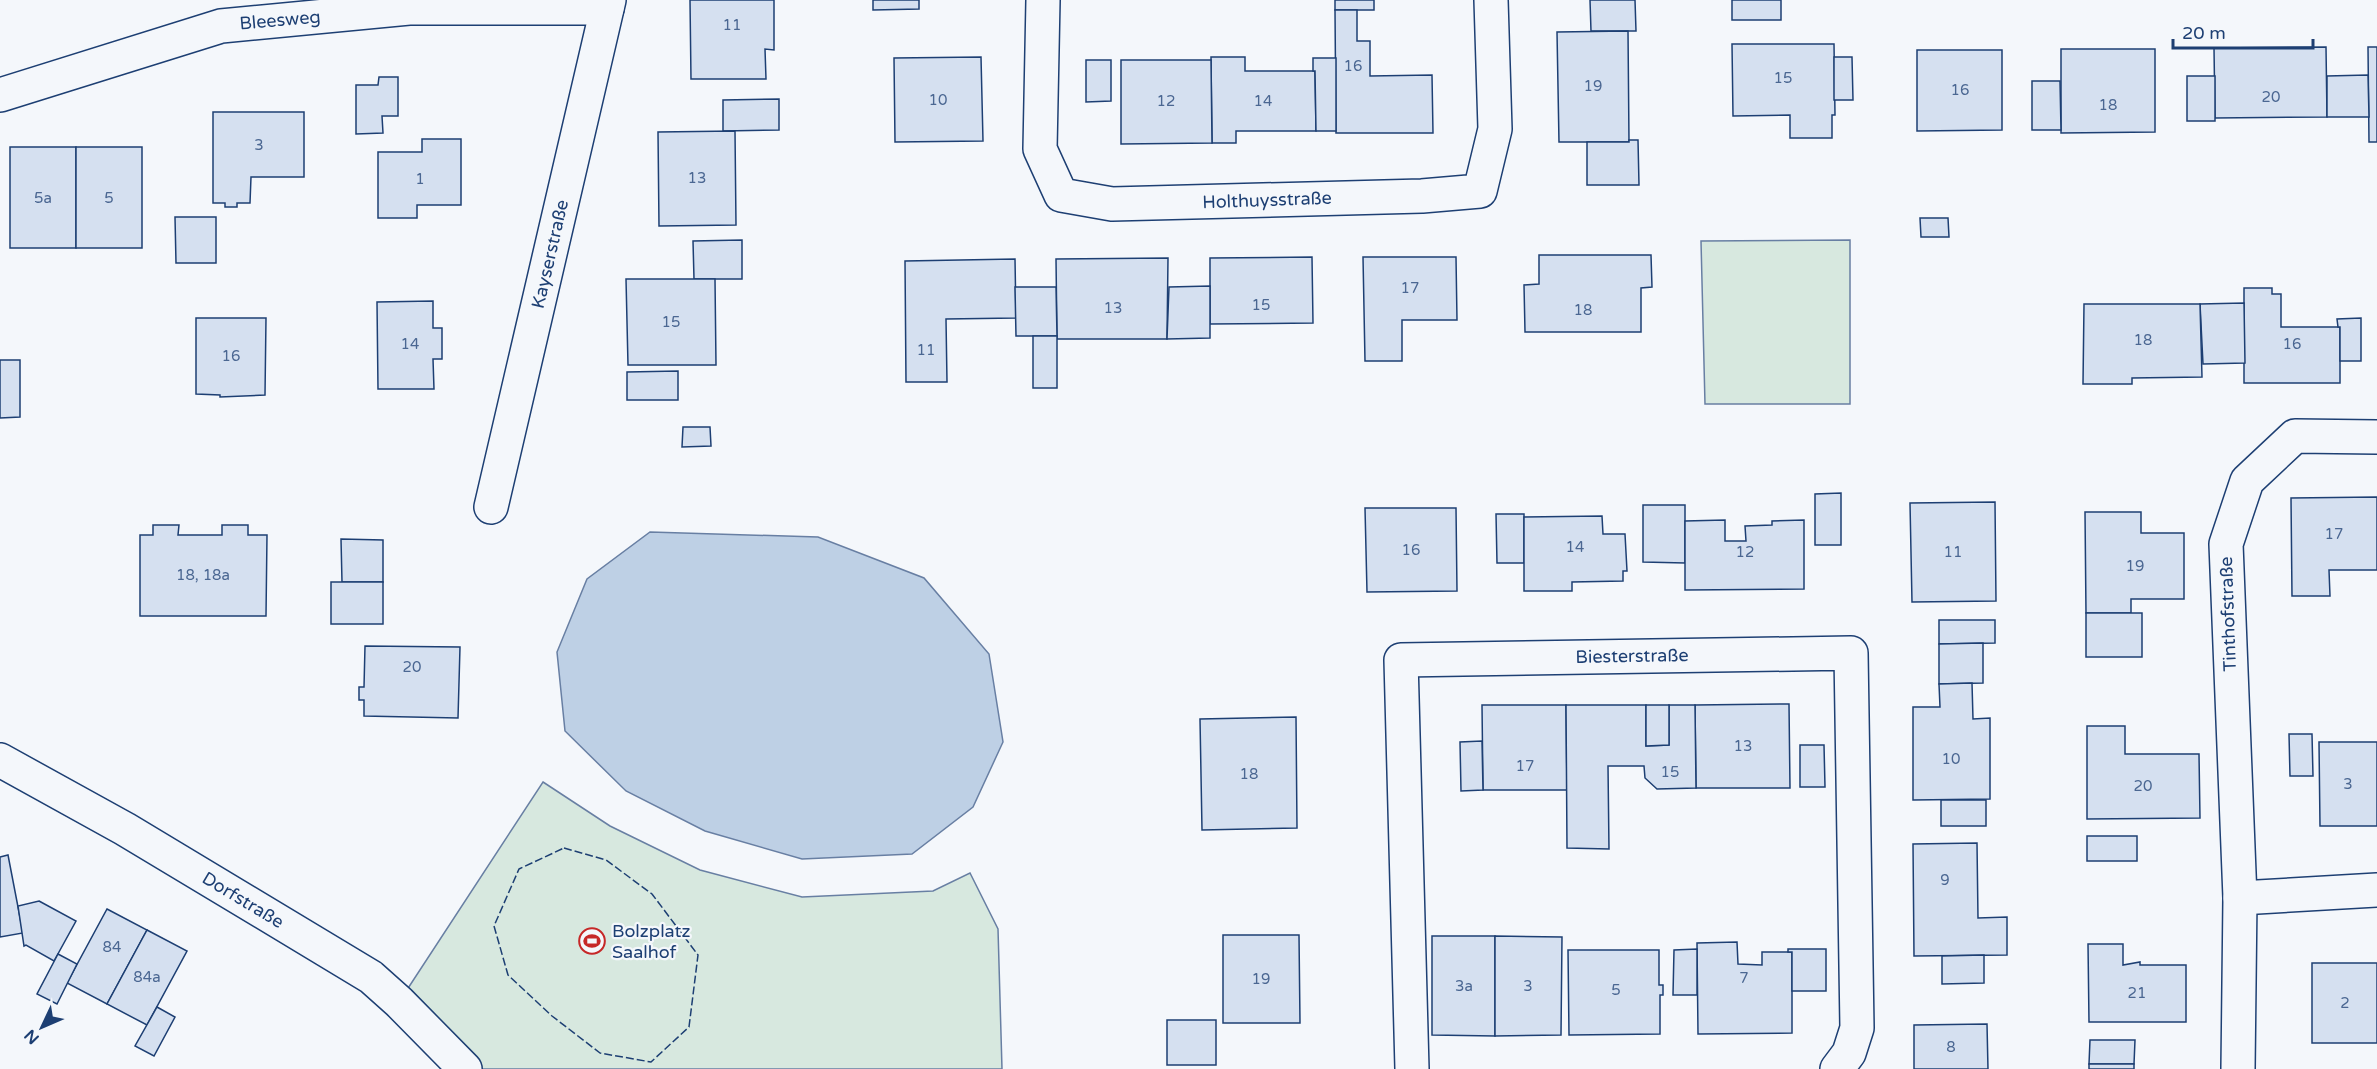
<svg xmlns="http://www.w3.org/2000/svg" width="2377" height="1069" viewBox="0 0 2377 1069" font-family="'Varela Round',sans-serif">
	<rect width="100%" height="100%" fill="#f4f7fb"/>
	<g fill="#d7e8df" stroke="#687fa3" stroke-width="1.5">
		<path d="M1850,240v164h-145l-4,-163z"/>
		<path d="M543,782l67,44 90,44 102,27 131,-6 37,-18 28,56 4,140h-537l-66,-67z"/>
	</g>
	<path fill="#bed0e5" stroke="#687fa3" stroke-width="1.5" d="M650,532l168,5 106,41 65,76 14,88 -30,65 -61,47 -110,5 -97,-28 -79,-40 -61,-60 -8,-79 30,-73z"/>
	<g fill="#d5e0f0" stroke="#1d3f73" stroke-width="1.5">
		<path d="M690,0h84v50l-9,-1 1,30h-75z"/>
		<path d="M873,0h46v9l-46,1z"/>
		<rect x="1335" y="0" width="39" height="10"/>
		<path d="M1590,0h45l1,31h-45z"/>
		<rect x="1732" y="0" width="49" height="20"/>
		<path d="M1335,10h22v31h13v35l62,-1 1,58h-97z"/>
		<path d="M1628,31l1,111h-70l-2,-110z"/>
		<path d="M1732,44h102l1,71h-3v23h-42v-23l-57,1z"/>
		<path d="M2326,47l1,70 -112,1 -1,-70z"/>
		<path d="M2368,47h9v95h-8z"/>
		<path d="M2061,49h94v83l-94,1z"/>
		<path d="M1917,50h85v80l-85,1z"/>
		<path d="M981,57l2,84 -88,1 -1,-84z"/>
		<path d="M1211,57h34v14h70l1,60h-80v12h-24z"/>
		<path d="M1834,57h18l1,43h-19z"/>
		<path d="M1313,58h23v73h-20l-1,-60h-2z"/>
		<path d="M1086,60h25v41l-25,1z"/>
		<path d="M1121,60h90l1,83 -91,1z"/>
		<path d="M2368,75l1,42h-42v-41z"/>
		<rect x="2187" y="76" width="28" height="45"/>
		<path d="M379,77h19v39h-16l1,17 -27,1v-49h22z"/>
		<path d="M2032,81h28l1,49h-29z"/>
		<path d="M779,99v31l-56,1v-31z"/>
		<path d="M213,112h91v65h-53l-1,26h-13v4h-12v-4h-12z"/>
		<path d="M735,131l1,94 -77,1 -1,-94z"/>
		<path d="M422,139h39v66h-44v13h-39v-66h44z"/>
		<path d="M1629,140h9l1,45h-52v-43h42z"/>
		<rect x="10" y="147" width="66" height="101"/>
		<rect x="76" y="147" width="66" height="101"/>
		<path d="M175,217h41v46h-40z"/>
		<path d="M1920,218h28l1,19h-28z"/>
		<path d="M742,240v39h-48l-1,-38z"/>
		<path d="M1539,255h112l1,32 -11,1v44h-116l-1,-47 15,-1z"/>
		<path d="M1312,257l1,66 -103,1v-66z"/>
		<path d="M1363,257h93l1,63h-55v41h-37z"/>
		<path d="M1168,258l-1,81h-110l-1,-80z"/>
		<path d="M1015,259l1,59 -70,1 1,63h-41l-1,-121z"/>
		<path d="M626,279h89l1,86h-88z"/>
		<path d="M1210,286v52l-43,1 2,-52z"/>
		<path d="M1015,287h41l1,49h-41z"/>
		<path d="M2244,288h28v6h9v33h59v56h-96z"/>
		<path d="M433,301v27h9v31h-9l1,30h-56l-1,-87z"/>
		<path d="M2244,303l1,60 -42,1 -3,-60z"/>
		<path d="M2084,304h116l2,73 -70,1v6h-49z"/>
		<path d="M196,318h70l-1,77 -45,2v-2l-24,-1z"/>
		<path d="M2361,318v43h-21v-34h-2l-1,-8z"/>
		<rect x="1033" y="336" width="24" height="52"/>
		<path d="M0,360h20v57l-20,1z"/>
		<path d="M678,371v29h-51v-28z"/>
		<path d="M683,427h27l1,19 -29,1z"/>
		<path d="M1841,493v52h-26v-51z"/>
		<path d="M2377,497v73h-48l1,26h-38l-1,-98z"/>
		<path d="M1995,502l1,99 -84,1 -2,-99z"/>
		<path d="M1643,505h42v58l-42,-1z"/>
		<path d="M1365,508h91l1,83 -90,1z"/>
		<path d="M2085,512h56v21h43v66h-53v14h-45z"/>
		<path d="M1496,514h28v49h-27z"/>
		<path d="M1602,516l1,18h22l2,37h-4v10l-51,1v9h-48v-74z"/>
		<path d="M1725,520v21h21l-1,-15 27,-1v-4l32,-1v69l-119,1v-69z"/>
		<path d="M153,525h26l-1,10h44v-10h26v10h19l-1,81h-126v-81h13z"/>
		<path d="M341,539l42,1v42h-41z"/>
		<rect x="331" y="582" width="52" height="42"/>
		<rect x="2086" y="613" width="56" height="44"/>
		<path d="M1939,620h56v23l-56,1z"/>
		<path d="M1983,643v40l-44,1v-40z"/>
		<path d="M365,646l95,1 -2,71 -94,-2v-16h-5v-13h5z"/>
		<path d="M1972,683l1,36 17,-1v81l-77,1v-93h27l-1,-23z"/>
		<path d="M1789,704l1,84h-94l-1,-83z"/>
		<path d="M1482,705h84l1,85h-84z"/>
		<path d="M1566,705h80v41l23,-1v-40h26l1,83 -39,1 -12,-11 -1,-12h-36l1,83 -42,-1z"/>
		<path d="M1646,705h23v40l-23,1z"/>
		<path d="M1296,717l1,111 -95,2 -2,-111z"/>
		<path d="M2087,726h38v28h74l1,64 -113,1z"/>
		<path d="M2289,734h23l1,42h-23z"/>
		<path d="M1482,741l1,49 -22,1 -1,-49z"/>
		<path d="M2319,742h58v84h-57z"/>
		<path d="M1800,745h24l1,42h-25z"/>
		<rect x="1941" y="800" width="45" height="26"/>
		<rect x="2087" y="836" width="50" height="25"/>
		<path d="M1977,843l1,75 29,-1v38l-93,1 -1,-112z"/>
		<path d="M8,855l15,78 -23,4v-80z"/>
		<path d="M39,901l37,20 -22,40 -28,-16 -2,1 -6,-40z"/>
		<path d="M107,909l40,21 -40,74 -40,-21z"/>
		<path d="M147,930l40,21 -40,74 -40,-21z"/>
		<path d="M1223,935h76l1,88h-77z"/>
		<path d="M1432,936h63v100l-63,-1z"/>
		<path d="M1495,936l67,1 -1,98 -66,1z"/>
		<path d="M1737,942l1,22 24,1v-13h30v81l-94,1 -1,-91z"/>
		<path d="M2088,944h35v21l17,-3v3h46v57h-97z"/>
		<path d="M1697,949v46h-24l1,-45z"/>
		<path d="M1788,949h38v42h-34v-39h-4z"/>
		<path d="M1568,950h91v35h4v10h-3v39l-91,1z"/>
		<path d="M58,954l19,10 -20,40 -20,-10z"/>
		<path d="M1984,955v28l-42,1v-28z"/>
		<rect x="2312" y="963" width="65" height="80"/>
		<path d="M157,1007l18,10 -21,39 -19,-10z"/>
		<rect x="1167" y="1020" width="49" height="45"/>
		<path d="M1987,1024l1,45h-74v-44z"/>
		<path d="M2090,1040h45l-1,24h-45z"/>
		<rect x="2089" y="1064" width="45" height="5"/>
	</g>
	<g fill="none" stroke-linecap="round" stroke-linejoin="round">
		<g stroke="#1d3f73" stroke-width="36">
			<g id="minor">
				<path d="M1043,0l-3,149 21,46 51,9 310,-8 58,-5 15,-62 -4,-129"/>
				<path d="M0,95l221,-69 188,-18h198"/>
				<path d="M491,507l118,-507"/>
				<path d="M0,760l125,69 246,148 28,25 66,67"/>
				<path d="M2240,898l137,-8"/>
				<path d="M1412,1069l-11,-409 450,-7 6,375 -8,25 -12,16"/>
				<path d="M2238,1069l2,-171 -14,-354 21,-63 48,-45 82,1"/>
			</g>
		</g>
		<use href="#minor" stroke="#f4f7fb" stroke-width="33"/>
		<path stroke="#1d3f73" stroke-width="1.5" stroke-dasharray="8 3" stroke-linecap="butt" d="M564,848l42,12 46,34 46,61 -9,72 -38,35 -51,-9 -48,-37 -44,-41 -14,-49 25,-57z"/>
	</g>
	<defs>
		<g id="stadium-ring" transform="scale(1.35)"><circle r="9.5" fill="#f4f7fb" stroke="#c62828" stroke-width="1.5"/><path d="M0-5a6.5 5 0 1 0 0 10a6.5 5 0 1 0 0-10ZM-3.5-1.8h7v3.6h-7Z" fill="#c62828"/></g>
	</defs>
	<g fill-rule="evenodd">
		<use href="#stadium-ring" x="592" y="941"/>
	</g>
	<g text-anchor="middle" dominant-baseline="central" stroke-width="4.5" stroke-linejoin="round" paint-order="stroke">
		<g font-size="15" fill="#4b6792">
			<text x="732" y="25">11</text>
			<text x="1353" y="66">16</text>
			<text x="1783" y="78">15</text>
			<text x="1593" y="86">19</text>
			<text x="1960" y="90">16</text>
			<text x="2271" y="97">20</text>
			<text x="938" y="100">10</text>
			<text x="1166" y="101">12</text>
			<text x="1263" y="101">14</text>
			<text x="2108" y="105">18</text>
			<text x="259" y="145">3</text>
			<text x="697" y="178">13</text>
			<text x="420" y="179">1</text>
			<text x="43" y="198">5a</text>
			<text x="109" y="198">5</text>
			<text x="1410" y="288">17</text>
			<text x="1261" y="305">15</text>
			<text x="1113" y="308">13</text>
			<text x="1583" y="310">18</text>
			<text x="671" y="322">15</text>
			<text x="2143" y="340">18</text>
			<text x="410" y="344">14</text>
			<text x="2292" y="344">16</text>
			<text x="926" y="350">11</text>
			<text x="231" y="356">16</text>
			<text x="2334" y="534">17</text>
			<text x="1575" y="547">14</text>
			<text x="1411" y="550">16</text>
			<text x="1745" y="552">12</text>
			<text x="1953" y="552">11</text>
			<text x="2135" y="566">19</text>
			<text x="203" y="575">18, 18a</text>
			<text x="412" y="667">20</text>
			<text x="1743" y="746">13</text>
			<text x="1951" y="759">10</text>
			<text x="1525" y="766">17</text>
			<text x="1670" y="772">15</text>
			<text x="1249" y="774">18</text>
			<text x="2348" y="784">3</text>
			<text x="2143" y="786">20</text>
			<text x="1945" y="880">9</text>
			<text x="112" y="947">84</text>
			<text x="147" y="977">84a</text>
			<text x="1744" y="978">7</text>
			<text x="1261" y="979">19</text>
			<text x="1464" y="986">3a</text>
			<text x="1528" y="986">3</text>
			<text x="1616" y="990">5</text>
			<text x="2137" y="993">21</text>
			<text x="2345" y="1003">2</text>
			<text x="1951" y="1047">8</text>
		</g>
		<g font-size="18" fill="#1d3f73" stroke="#f4f7fb">
			<text transform="translate(280 20) rotate(-5)">Bleesweg</text>
			<text transform="translate(1267 200) rotate(-2)">Holthuysstraße</text>
			<text transform="translate(550 254) rotate(-77)">Kayserstraße</text>
			<text transform="translate(2228 614) rotate(-92)">Tinthofstraße</text>
			<text transform="translate(1632 656) rotate(-1)">Biesterstraße</text>
			<text transform="translate(243 900) rotate(31)">Dorfstraße</text>
		</g>
		<g font-size="18" fill="#1d3f73" stroke="#f4f7fb" text-anchor="start">
			<text x="612" y="931">Bolzplatz<tspan x="612" dy="21">Saalhof</tspan></text>
		</g>
	</g>
	<g transform="translate(42 1027) rotate(226)" stroke="#f4f7fb" stroke-width="4.5" paint-order="stroke">
	<path d="M0-4.5L10 22L0 15L-10 22Z" fill="#1d3f73"/>
	<text y="-9" font-size="16" font-weight="bold" text-anchor="middle" fill="#1d3f73">N</text>
	</g>
	<path d="M2173 39v9h140v-9" fill="none" stroke="#1d3f73" stroke-width="3"/>
	<text x="2182" y="39" font-size="18" fill="#1d3f73" stroke="#f4f7fb" stroke-width="4.5" paint-order="stroke">20 m</text>
</svg>
